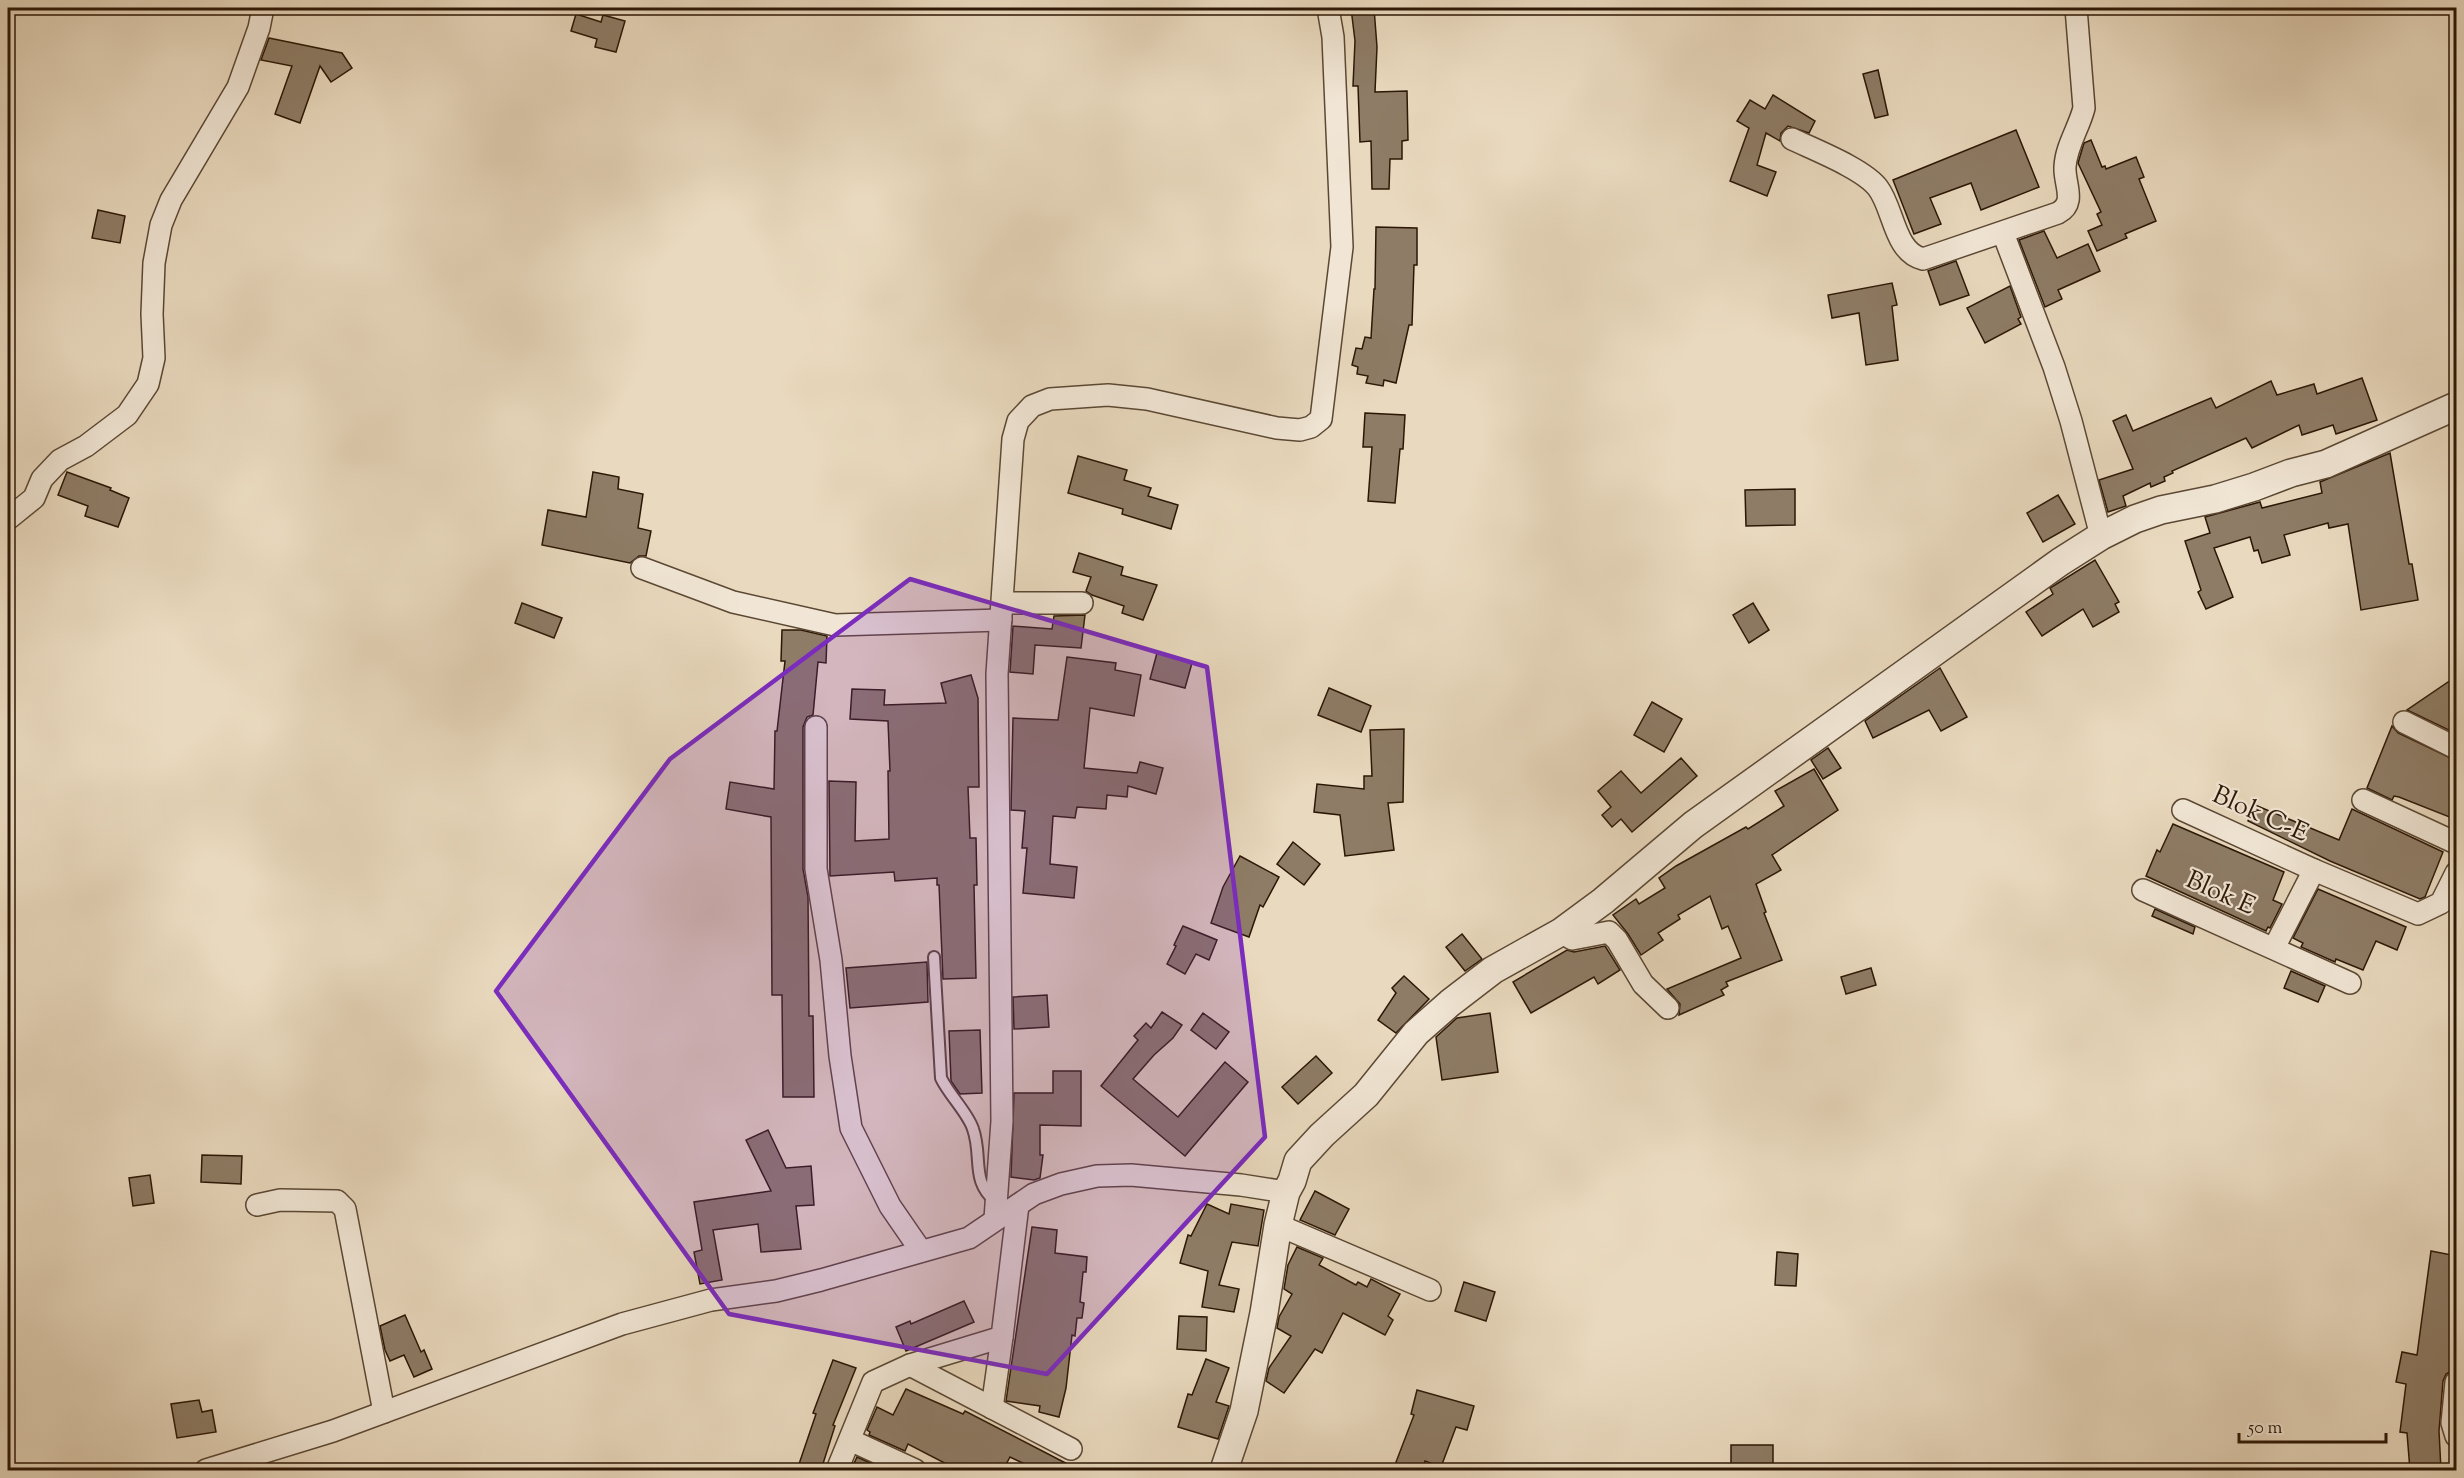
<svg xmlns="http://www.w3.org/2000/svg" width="2464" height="1478" viewBox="0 0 2464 1478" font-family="'Sorts Mill Goudy',serif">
	<rect width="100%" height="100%" fill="#e9d9be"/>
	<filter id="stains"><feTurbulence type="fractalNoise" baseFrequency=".00333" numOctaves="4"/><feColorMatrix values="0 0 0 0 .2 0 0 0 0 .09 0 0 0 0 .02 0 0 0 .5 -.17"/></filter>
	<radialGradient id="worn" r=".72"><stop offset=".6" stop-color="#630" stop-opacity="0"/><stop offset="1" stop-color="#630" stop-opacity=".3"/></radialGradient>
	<g fill="#8e7c66" stroke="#2c1706" stroke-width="1.5">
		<path d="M1351,8h23l3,39 -2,45 32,-1 1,49 -6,1v18h-12l-1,30h-17l-1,-48 -11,1 -2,-56h-5l2,-45z"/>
		<path d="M576,14l25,8 2,-7 22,6 -9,31 -21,-5 2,-8 -26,-8z"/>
		<path d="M269,38l73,15 10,15 -21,14 -11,-16 -20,57 -25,-9 17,-48 -31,-6z"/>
		<path d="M1878,70l10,45 -13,3 -12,-44z"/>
		<path d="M1773,95l42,26 -6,12 -21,-7 -7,7 -1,8 -14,-8 -9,32 19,7 -9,24 -37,-15 19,-53 -12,-7 13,-21 15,9z"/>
		<path d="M2016,130l23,57 -58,23 -10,-27 -41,15 11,26 -27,10 -21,-54z"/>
		<path d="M2091,140l11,27 3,-1 1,3 30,-12 8,20 -5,2 17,42 -31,13 2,4 -30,13 -9,-20 14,-6 -5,-11 4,-2 -23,-49 6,-20z"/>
		<path d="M98,210l27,6 -5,27 -28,-5z"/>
		<path d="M1376,227l41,1v37h-3l-2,60h-3l-13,58 -12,-3 -1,6 -17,-3 2,-7 -11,-2 1,-7 -6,-2 4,-17 6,1 3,-12 6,1 3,-49h1z"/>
		<path d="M2044,231l13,27 31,-14 12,27 -42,19 4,9 -17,8 -26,-67z"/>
		<path d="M1956,261l13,34 -29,10 -12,-34z"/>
		<path d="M1892,283l5,22 -5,1 6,54 -32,5 -7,-52 -27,5 -4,-23z"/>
		<path d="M2010,286l11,31 -3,2 3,5 -36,19 -18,-35z"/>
		<path d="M2362,378l15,42 -41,14 -3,-9 -31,10 -3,-10 -47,23 -6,-10 -74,33 1,2 -9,4 1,4 -14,6 -1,-4 -27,13 3,10 -18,6 -9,-32 34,-11 -20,-48 13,-6 7,16 78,-33 5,10 55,-27 6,14 37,-11 3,10z"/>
		<path d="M1365,413l40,2 -2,34h-3l-5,54 -27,-2 4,-54h-9z"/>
		<path d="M2390,453l19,111h3l6,36 -57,10 -13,-86 -19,4 -1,-5 -44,12 6,20 -28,8 -4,-13 -4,1 -4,-14 -36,11 19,49 -27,12 -8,-17 3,-2 -16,-49 25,-8 -5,-16 55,-15 2,6 60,-15 -2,-11z"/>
		<path d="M1078,456l49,14 -3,10 27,8 -3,8 30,9 -7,24 -49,-15 1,-5 -55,-16z"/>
		<path d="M67,472l44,16 -1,2 19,8 -11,29 -33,-11 3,-10 -30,-11z"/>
		<path d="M593,472l26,5 -1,12 25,5 -5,34 13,3 -5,25h-7l-9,7 -88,-18 6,-35 38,7z"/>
		<path d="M1795,489v36l-49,1 -1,-36z"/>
		<path d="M2058,495l17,29 -32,18 -16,-29z"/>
		<path d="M1079,553l44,14 -2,8 36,10 -14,35 -21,-7 2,-7 -32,-11 -6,-4 5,-14 -18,-5z"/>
		<path d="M2095,560l24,42 -4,2 4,8 -26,15 -10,-18 -41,27 -16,-24 27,-18 -3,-6z"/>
		<path d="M522,603l40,15 -8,20 -39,-15z"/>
		<path d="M1753,603l16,27 -20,13 -16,-28z"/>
		<path d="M1085,615l-4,33 -46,-3 -2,29 -23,-2 3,-46 39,3 2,-13z"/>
		<path d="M782,630h19l26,6 -1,27 -8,-1 -5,53 -6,2 -4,10v142l5,28 1,119h4l1,81h-31l-1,-102h-10l-1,-178 -45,-8 4,-27 44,7 1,-58h2l8,-70h-4z"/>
		<path d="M1157,653l35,10 -7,25 -35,-9z"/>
		<path d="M1067,657l49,6 -1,7 26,5 -7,41 -44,-8 -6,60 53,5 3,-11 23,6 -7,26 -28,-8 -1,11 -20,-2 -1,14 -29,-2 -2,11 -22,-2 -3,48 27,3 -3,31 -51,-5 4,-45h-5l3,-37 -14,-1 2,-92 45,2z"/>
		<path d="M1940,668l27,49 -26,14 -12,-21 -56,28 -8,-17z"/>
		<path d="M971,675l7,23 1,89h-11l2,51h6l1,47h-3l2,93 -33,1 -4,-94h-2v-7l-42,3 -1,-9 -64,4 -1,-95 27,1 -1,59 34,-2 -1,-68h2l-2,-50 -38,-2 2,-30 33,1 -1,15 62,-2 -5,-20z"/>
		<path d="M2457,676v7l-7,16 7,2v33l-50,-24z"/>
		<path d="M1329,688l42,18 -10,26 -43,-17z"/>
		<path d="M1652,702l30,17 -18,33 -30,-17z"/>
		<path d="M2392,726l6,7 59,28v59l-58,-23 -5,-1 -2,4 -25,-12z"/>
		<path d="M1404,729l-1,73 -15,1 6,47 -49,6 -5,-41 -26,-3 3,-28 47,5v-13h8l-2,-46z"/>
		<path d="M1828,748l13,20 -18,11 -12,-19z"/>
		<path d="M1681,758l16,18 -65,56 -11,-13 -9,8 -10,-12 9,-8 -13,-16 23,-20 20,22z"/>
		<path d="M1814,769l24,41 -66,45 9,15 -25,14 10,28 -2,1 18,47 -56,22 2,4 -7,4 3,5 -45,20 1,-11 -13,-15 74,-31 -13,-32 -6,3 -12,-33 -32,19 2,4 -22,14 5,7 -22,15 -13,-21 -15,-19 23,-16 3,5 26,-16 -6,-10 17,-12 70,-39 2,2 36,-23 -9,-15z"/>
		<path d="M2255,805l84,35 13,-31 91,43 -18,45 -5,2 -90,-38 -82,-40z"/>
		<path d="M2173,824l111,48 -11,28 9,4 -12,24 -2,-1 -2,4 -120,-55 11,-26 3,2z"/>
		<path d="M1293,842l27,22 -16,21 -27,-21z"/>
		<path d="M1240,856l39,21 -16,30 -3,-2 -11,32 -38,-14 12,-36z"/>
		<path d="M2318,889l88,38 -9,23 -21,-9 -13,29 -27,-11 -1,3 -34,-15 2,-4 -10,-5z"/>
		<path d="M2155,909l40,18 -2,7 -41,-18z"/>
		<path d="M1183,926l34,14 -8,20 -13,-6 -11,20 -18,-10 9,-18 -2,-1z"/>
		<path d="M1462,934l20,25 -17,12 -19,-24z"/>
		<path d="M1605,946l15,24 -22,14 -4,-7 -63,36 -18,-31 54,-32 7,2z"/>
		<path d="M927,962l1,40 -78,6 -4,-40z"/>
		<path d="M1871,968l5,17 -30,9 -5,-17z"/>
		<path d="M2291,971l34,15 -7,16 -34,-14z"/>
		<path d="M1404,976l25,23 -33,34 -18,-13 18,-27 -4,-5z"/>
		<path d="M1047,995l2,32 -35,2 -1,-32z"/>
		<path d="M1162,1012l20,13 -9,13 -19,17 -21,24 45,38 47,-55 23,20 -63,74 -84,-70 37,-46 -4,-4 12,-13 5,5z"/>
		<path d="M1203,1013l26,19 -13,17 -25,-19z"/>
		<path d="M1490,1013l8,59 -56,8 -6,-43 21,-19z"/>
		<path d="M980,1030l2,63 -22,1 -9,-13 -2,-50z"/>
		<path d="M1316,1056l16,17 -34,31 -16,-17z"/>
		<path d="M1053,1071h28v55l-41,-1v30h3l-3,23 -6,2 -23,-3 3,-84h39z"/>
		<path d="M768,1130l18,38 25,-2 3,39 -18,1 5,43 -40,3 -3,-28 -45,6 9,50 -22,4 -6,-32 8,-2 -8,-48 77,-11 -25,-51z"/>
		<path d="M202,1155l40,1 -1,28 -40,-2z"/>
		<path d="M150,1175l4,28 -21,3 -4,-28z"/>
		<path d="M1315,1191l34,18 -14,26 -35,-15z"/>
		<path d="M1207,1204l22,10 2,-10 33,6 -6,36 -26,-4 -13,43 20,4 -5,23 -32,-5 6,-36 -28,-8 8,-28 3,1z"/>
		<path d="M1032,1227l25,3 -2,23 32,4 -1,15h-3l-3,30 4,1 -2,15h-5l-2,18 -3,-1 -6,53 -7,29 -20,-5 1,-6 -34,-5z"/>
		<path d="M1297,1247l26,11 -4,7 37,20 2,-3 9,5 4,-8 29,15 -12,22 5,4 -8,15 -42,-22 -21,40 -7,-4 -31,44 -18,-12 3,-13 22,-32 -14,-8 2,-11 13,-23 -8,-5 4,-24z"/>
		<path d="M2431,1251l26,5v97l-4,17 -7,4 -3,7 -4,50 2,39h-31l-3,-37 -7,-1 6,-48 -10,-2 6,-30 15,3z"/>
		<path d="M1777,1252l21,2 -2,32 -21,-1z"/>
		<path d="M1464,1282l31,10 -9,29 -31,-10z"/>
		<path d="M964,1301l10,21 -68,29 -10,-24 14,-6 1,3z"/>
		<path d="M405,1315l16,37 3,-2 8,19 -18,8 -10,-22 -14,6 -5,-11 -5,-24z"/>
		<path d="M1179,1316l28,1 -1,34 -29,-2z"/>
		<path d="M1206,1359l23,9 -13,34 13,4 -11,33 -40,-12 10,-33 4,1z"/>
		<path d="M833,1360l23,8 -23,57 2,1 -14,44h-24l19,-56 -3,-1z"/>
		<path d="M906,1389l57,25 2,-3 114,59h-42l-27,-13 -7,13h-45l-50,-26 -3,7 -36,-16 1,-3 -3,-2 10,-23 16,8z"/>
		<path d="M1417,1390l57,16 -7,24 -11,-3 -15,40 -16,-6 -3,9h-29l21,-55 -3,-1z"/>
		<path d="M199,1400l3,12 10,-2 4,22 -39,6 -6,-34z"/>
		<rect x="1731" y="1445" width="42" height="25"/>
		<path d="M857,1457l29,13h-35z"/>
	</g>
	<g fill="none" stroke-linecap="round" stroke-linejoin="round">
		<g stroke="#5b4834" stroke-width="14">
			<path id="service" d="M934,957l7,121c8,17 27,35 32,51 10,28 -3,52 23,73"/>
		</g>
		<g stroke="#5b4834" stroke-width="24">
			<g id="minor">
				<path d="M1792,139c23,11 72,30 86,49 16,21 16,64 45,71l135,-46c19,-10 6,-29 7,-46 1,-21 14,-39 19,-59l-8,-100"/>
				<path d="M2003,233l51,134 17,54 30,115"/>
				<path d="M8,519l26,-21 8,-19 18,-19 26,-14 41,-31 21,-31 6,-26 -2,-44 2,-51 7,-38 10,-25 67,-113 21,-59 4,-20"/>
				<path d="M642,568l91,34 102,23 166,-5"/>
				<path d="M1003,603h79"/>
				<path d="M2404,722l52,26"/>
				<path d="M816,727v142l15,91 9,96 11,72 39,78 31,45"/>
				<path d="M2363,800l93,43"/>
				<path d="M2183,810l131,60 104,44 23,-11 15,-30"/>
				<path d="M2143,890l207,93"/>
				<path d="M1561,932l11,7 37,-7 8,8 26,44 25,24"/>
				<path d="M2274,948l40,-78"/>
				<path d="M257,1205l23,-5 57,1 8,8 39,203"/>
				<path d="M995,1219l7,-98 -5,-447 16,-235 5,-18 14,-15 18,-7 58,-4 39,4 130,29 23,2 11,-3 10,-8 21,-172 -9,-210 -5,-29"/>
				<path d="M1278,1225l152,65"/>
				<path d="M910,1365l161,84"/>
				<path d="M2456,1382l-4,41 4,13"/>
				<path d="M992,1408l10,-71"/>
				<path d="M850,1440l65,30"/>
				<path d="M206,1470l127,-39 289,-107 89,-24 65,-9 45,-11 148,-42 65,-44 27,-10 36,-8 34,-1 110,10 45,7"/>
				<path d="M837,1470l36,-88 37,-17 92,-28 16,-132"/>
			</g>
		</g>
		<g stroke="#5b4834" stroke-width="30">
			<path id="tertiary" d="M1224,1470l20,-59 20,-98 14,-88 8,-33 6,-11 6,-20 24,-26 44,-40 50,-62 34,-30 43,-33 68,-38 42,-31 90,-76 367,-263 41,-26 34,-17 26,-9 54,-11 39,-12 37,-14 35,-9 130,-58"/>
		</g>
		<use href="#service" stroke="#f1e6d5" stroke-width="10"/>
		<use href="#minor" stroke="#f1e6d5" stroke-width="21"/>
		<use href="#tertiary" stroke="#f1e6d5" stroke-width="27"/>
	</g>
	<path fill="#7b2cbf" fill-opacity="0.2" stroke="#7b2cbf" stroke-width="4.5" stroke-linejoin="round" d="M910,579l297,88 58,470 -218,237 -318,-60 -233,-323 174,-232z"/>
	<g text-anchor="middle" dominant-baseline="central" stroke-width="4.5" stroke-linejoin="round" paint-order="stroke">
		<g font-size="26" fill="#2c1706" stroke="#f1e6d5">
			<text transform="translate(2260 815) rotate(24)">Blok C-E</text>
			<text transform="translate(2220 894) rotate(24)">Blok E</text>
		</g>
	</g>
	<rect width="2464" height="1478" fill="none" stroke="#e9d9be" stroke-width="30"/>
	<rect x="9" y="9" width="2446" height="1460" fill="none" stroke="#2c1706" stroke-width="3"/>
	<rect x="15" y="15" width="2434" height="1448" fill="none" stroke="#2c1706" stroke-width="1.5"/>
	<path d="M2239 1433v9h147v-9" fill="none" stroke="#2c1706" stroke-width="3"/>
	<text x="2248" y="1433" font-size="18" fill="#2c1706" stroke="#f1e6d5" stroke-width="4.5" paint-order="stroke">50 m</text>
	<rect width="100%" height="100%" filter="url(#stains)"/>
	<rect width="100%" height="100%" fill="url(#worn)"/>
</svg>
